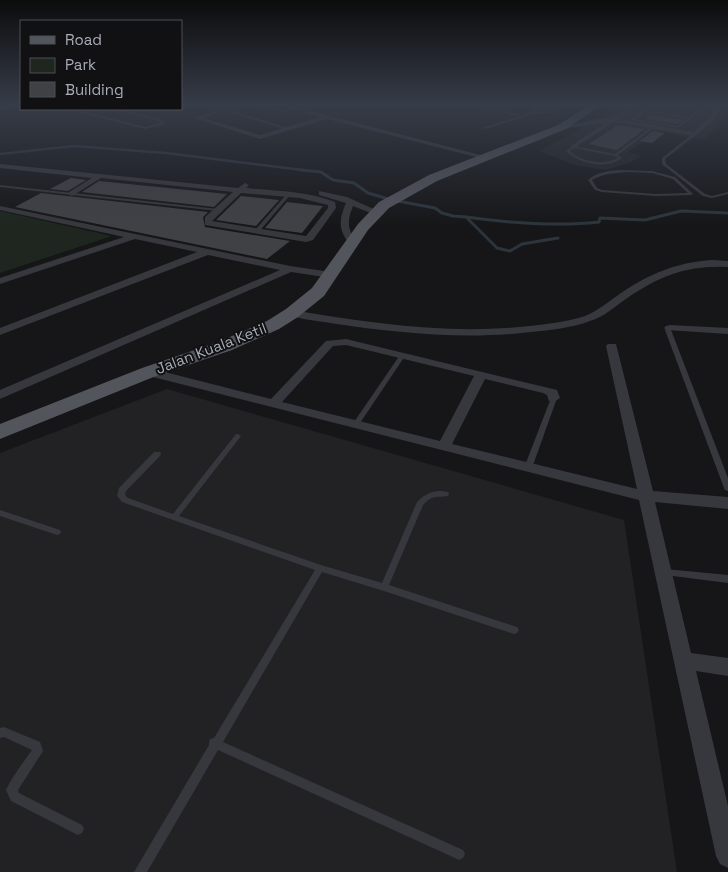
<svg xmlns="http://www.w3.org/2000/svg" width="728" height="872" viewBox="0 0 728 872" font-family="'Space Grotesk',sans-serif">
	<rect width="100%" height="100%" fill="#161618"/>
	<g fill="#222225">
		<path d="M624,105h104v9l-24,26 -45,-9 -31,21 13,4 -10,6 -25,8 -31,-5 -36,-14z"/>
		<path d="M167,389l457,131 53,352h-677v-419z"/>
	</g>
	<path fill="#1e261f" d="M0,211l112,25 -112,37z"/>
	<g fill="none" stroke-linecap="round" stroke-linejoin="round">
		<path stroke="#2c353c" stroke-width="2.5" d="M0,154l74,-8 92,7 145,18"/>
		<g stroke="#2c353c" stroke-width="3">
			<path d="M301,170l20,2 12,8 21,3 14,10 24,7 43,8 7,5 11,3 13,1 31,31 13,3 12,-7 36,-6"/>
			<path d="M466,217c44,6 89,10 133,5l1,-4 45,2 36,-9 47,2"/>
		</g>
	</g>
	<g fill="#404145">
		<path d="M650,115l32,5 -5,4 -32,-5z"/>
		<path d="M618,125l27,4 -28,21 -28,-6z"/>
		<path d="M653,131l12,2 -13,10 -12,-2z"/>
		<path d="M71,178l15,2 -18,11 -18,-2z"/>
		<path d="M99,181l10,1 118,12 -13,13 -132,-15z"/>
		<path d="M41,193l167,19 -5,5 2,10 85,14 -23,18 -252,-52z"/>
		<path d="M241,196l38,4 -23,26 -40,-6z"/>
		<path d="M287,202l35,4h1l-21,27 -37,-5z"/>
	</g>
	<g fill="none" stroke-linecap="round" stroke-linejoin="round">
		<g fill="#37383d" fill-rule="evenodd">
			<path d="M543,105h3l-12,7 13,-1 12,-6h3l-13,8h-17l-7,4 -40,12 -1,-2 37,-11 -44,-8 1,-1 43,7 1,2z"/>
			<path d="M578,105l16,2 -1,1 -14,-2z"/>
			<path d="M652,105h2l-6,5 41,7 8,-6 -33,-6h5l50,7 -2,1 -16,-2 -23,17 -46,-8v-2l10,-7 -13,-2v-2l16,3zM646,112l41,7 -10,7 -41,-7z"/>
			<path d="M222,108h2l67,21 -3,1 -66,-20z"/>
			<path d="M79,110l66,17 16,-4 -2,-3 2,-1 4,5 -20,5 -67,-17z"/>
			<path d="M652,126l3,1 -37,28 4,3c-15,12 -43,6 -56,-7l7,-5 42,8zM574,148l41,8 3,2c-14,8 -37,4 -48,-7z"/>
			<path d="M694,133l3,1 -32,25 1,5 39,30 7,2 16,-4v2l-16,4 -9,-2 -41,-32v-6z"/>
			<path d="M619,170l33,1 23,6 18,17 -2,1 -35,1 -54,-4 -7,-2 -7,-10c9,-8 20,-9 31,-10zM628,172l24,1 21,6 15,14 -32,1 -54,-4 -5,-2 -5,-8c11,-7 24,-7 36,-8z"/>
			<path d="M0,185l218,24 2,1 -2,1 -218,-24z"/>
			<path d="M287,194l3,1 -32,38h-4v-2z"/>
			<path d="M670,326l3,2 -2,2 57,148v13l-3,-1 -1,-2 -59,-158z"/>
			<path d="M402,354l3,2 -47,70h-4l-1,-2 1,-2 46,-67z"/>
			<path d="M554,396l3,2 -25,70 -4,3 -3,-1 -1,-2 27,-70z"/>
			<path d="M236,434h2l3,2 -62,80 142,49 61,18 35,-81c9,-9 18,-13 31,-10l1,2 -1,2c-13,2 -14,-2 -25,9l-34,80 128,42 2,3 -2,3 -3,1 -130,-43 -62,-19 -99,170 240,108 2,4 -2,4 -4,2 -4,-2 -237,-108 -71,122h-13l75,-127v-2l1,-4 4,-1 101,-168 -193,-68 -5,-6 2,-8 35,-36h6l1,2 -1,2 -34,35 -1,4 3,3 45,16z"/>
			<path d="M0,510l60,20 1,2 -1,2 -3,1 -57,-19z"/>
			<path d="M665,569l63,6v8l-63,-8 -3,-1 -1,-2 1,-2z"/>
			<path d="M4,727l36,15 3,9 -25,39 1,3 63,32 2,4 -2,4 -4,2 -4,-2 -63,-32 -5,-11c7,-15 17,-27 26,-40l-28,-13 -4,1v-10z"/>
		</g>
		<g fill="#37383d" fill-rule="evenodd">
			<path d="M10,105h9l-19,6v-4z"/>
			<path d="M233,105h8l-38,13 57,17 60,-18 -42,-12h9l201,52 -4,2 -157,-40 -67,20 -66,-21z"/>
			<path d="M257,105h9l26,7 -3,2z"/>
			<path d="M630,105h6l-17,14 75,13 16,-15 5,-12h6l-6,14 -20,17 -81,-14 -41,27 -2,-1v-2l34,-23 -43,6 -3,-2 38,-8h13z"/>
			<path d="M81,109h10l-12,4 -3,-2z"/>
			<path d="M111,109h10l43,11 -3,2z"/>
			<path d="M0,164l238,24 7,-5 4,2 -3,3c30,3 61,3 89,14l1,6 -23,32 -7,2 -101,-17v-8l28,-25 -132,-14 -29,18 -4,-2 1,-2 23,-14 -92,-10zM241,193l59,5 28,7v3l-22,28 -94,-15z"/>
			<path d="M319,191l28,6 33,15 -4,3 -23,-9c-6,15 -6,23 4,36l-5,3 -3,-1c-11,-16 -10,-24 -3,-41l-27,-8z"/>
			<path d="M0,206l290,60 41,6 5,3 -5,3 -40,-6 -291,127v-9l280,-120 -72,-15 -208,80v-7l197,-76 -62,-13 -135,45v-6l124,-41 -124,-27z"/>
			<path d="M712,260l16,1v6c-41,-2 -69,9 -102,32 -12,8 -22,18 -36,22 -19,7 -39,9 -59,11 -68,8 -134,1 -201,-9 -10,-2 -37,-4 -43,-10l5,-3c79,13 157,25 238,16 17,-2 35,-4 52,-9 15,-5 26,-15 39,-24 28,-19 57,-31 91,-33z"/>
			<path d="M670,325l58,3v6l-62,-4 -2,-2 2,-2z"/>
			<path d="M346,339l211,51 3,8 -6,4 -5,-1 -2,-6 -4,-2 -58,-14 -33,65 185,45 -31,-143 2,-2h8l37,147 75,6v12l-73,-7 36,151 37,5v18l-32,-5 32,135v62l-8,-4 -4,-8 -77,-356 -494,-125 -2,-3 6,-4 122,31 55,-58zM346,345l128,31 -34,65 -158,-39 51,-56z"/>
		</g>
		<path fill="#53555c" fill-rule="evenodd" d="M590,105h11l-35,24 -129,52 -48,27 -21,22 -44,66 -26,21 -19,12 -47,21 -76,26 -156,63v-15l142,-56 76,-26 49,-21 19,-12 26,-21 46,-64 21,-22 50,-27 129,-50z"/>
	</g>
	<linearGradient id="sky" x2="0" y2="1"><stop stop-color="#0c0c0d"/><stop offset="0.46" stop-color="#363c48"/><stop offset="1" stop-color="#363c48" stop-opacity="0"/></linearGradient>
	<rect width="728" height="227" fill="url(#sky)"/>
	<g text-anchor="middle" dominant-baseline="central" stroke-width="4" stroke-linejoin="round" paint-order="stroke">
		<g font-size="15" fill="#a8adb8" stroke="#111113">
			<text transform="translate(211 348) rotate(-21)">Jalan Kuala Ketil</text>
		</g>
	</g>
	<rect x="20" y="20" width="162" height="90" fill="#111113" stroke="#4d4f55"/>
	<rect x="30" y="36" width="25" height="8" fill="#53555c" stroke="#4d4f55"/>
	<text x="65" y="45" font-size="15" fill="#a8adb8">Road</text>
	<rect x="30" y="58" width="25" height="15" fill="#1e261f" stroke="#4d4f55"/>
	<text x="65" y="70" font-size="15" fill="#a8adb8">Park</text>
	<rect x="30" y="82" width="25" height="15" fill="#404145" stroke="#4d4f55"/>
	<text x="65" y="95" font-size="15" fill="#a8adb8">Building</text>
</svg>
